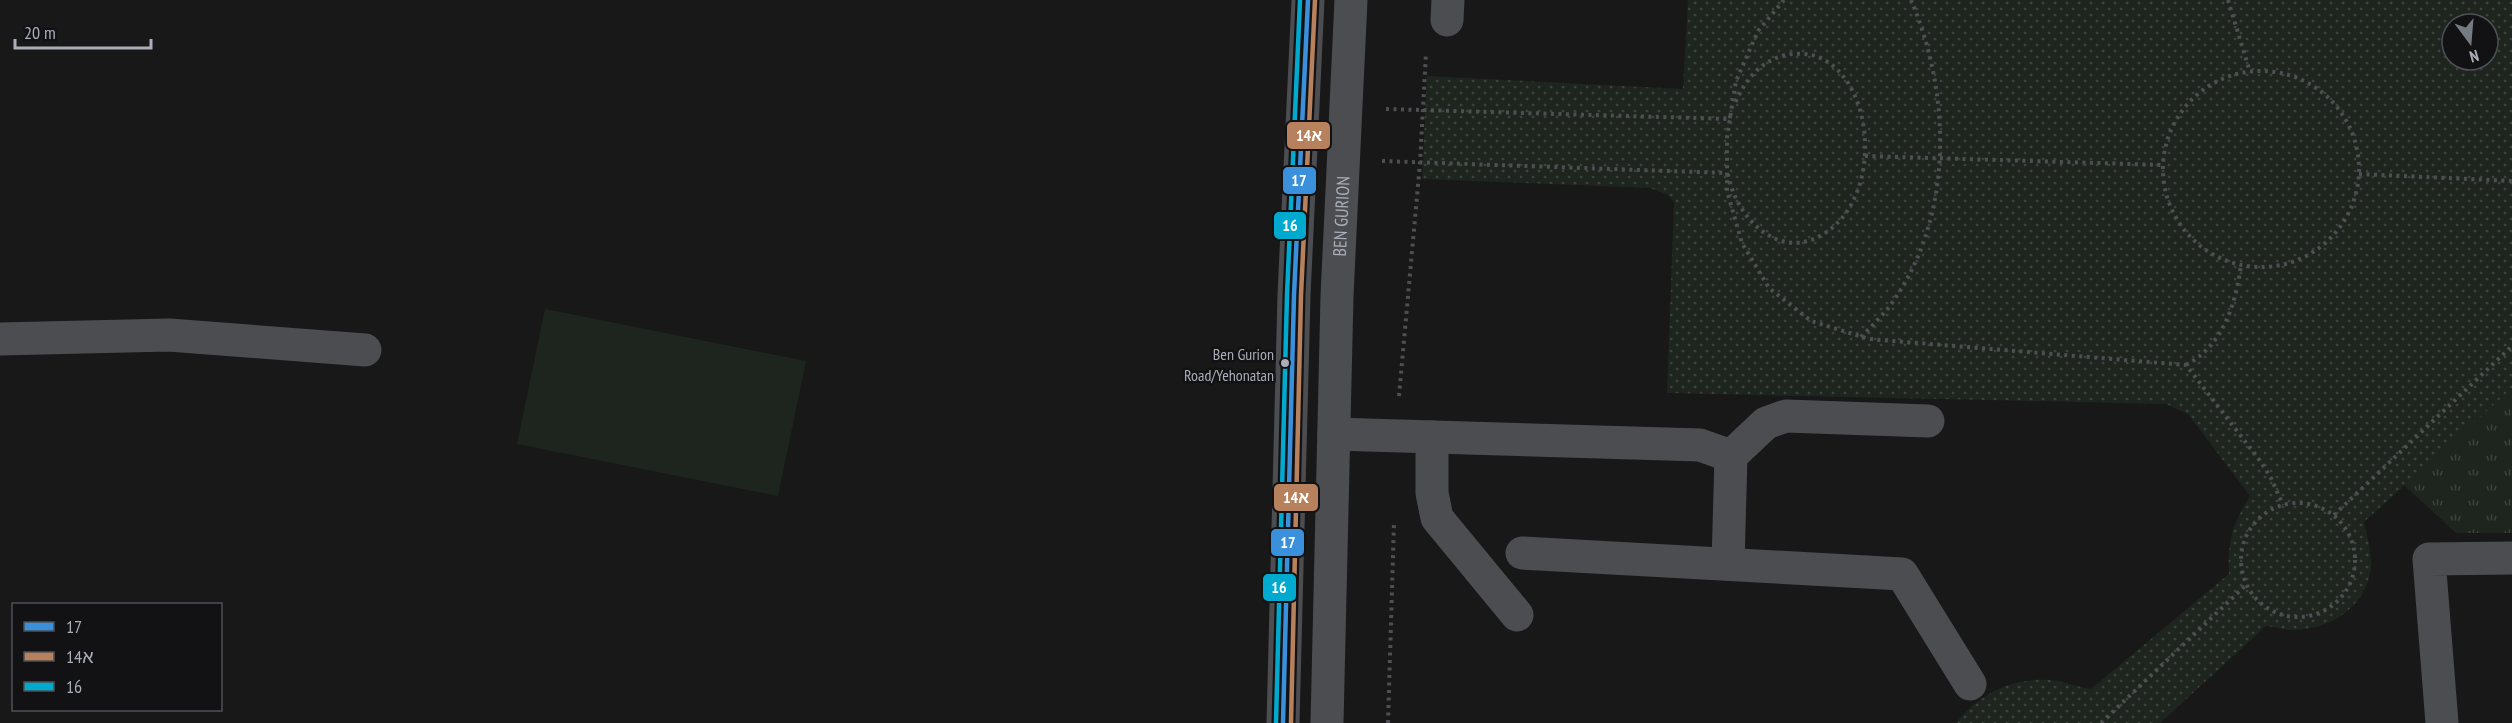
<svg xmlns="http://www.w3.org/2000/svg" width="2512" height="723" viewBox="0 0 2512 723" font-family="'PT Sans Narrow',sans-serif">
	<defs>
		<pattern id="grass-tufts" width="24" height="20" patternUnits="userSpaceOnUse" patternTransform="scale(1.5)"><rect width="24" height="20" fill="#1e251f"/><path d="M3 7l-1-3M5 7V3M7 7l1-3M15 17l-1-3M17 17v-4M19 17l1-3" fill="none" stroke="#3c423d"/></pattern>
		<pattern id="park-dots" width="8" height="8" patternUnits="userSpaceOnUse" patternTransform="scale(1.5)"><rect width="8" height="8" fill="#1e251f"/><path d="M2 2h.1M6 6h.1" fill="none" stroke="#3c423d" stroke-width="1.8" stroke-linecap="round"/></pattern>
	</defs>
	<rect width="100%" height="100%" fill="#181818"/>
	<path fill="url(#grass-tufts)" d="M2512,388v145h-56l-52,-48z"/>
	<path fill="url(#park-dots)" fill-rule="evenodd" d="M1688,0h824v388l-148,134c3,14 8,31 7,46 -5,39 -40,61 -77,62 -9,0 -19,-3 -28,-4l-106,97h-204c25,-30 54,-45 94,-43 13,1 27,7 41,9l138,-115c-1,-36 3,-48 21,-78l-62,-82 -22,-10 -499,-11 7,-191 -6,-7 -18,-7 -228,-9 5,-103 256,13zM2452,24h36v36h-36z"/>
	<path fill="#1e251f" d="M545,309l261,52 -28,135 -261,-52z"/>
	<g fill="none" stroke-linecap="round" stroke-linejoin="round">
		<g stroke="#4e4f53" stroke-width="4" stroke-dasharray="3 4.5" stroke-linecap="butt">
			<path d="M1784,0l-26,31 -22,50 -9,56v54l15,52 27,45 42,33 58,18 317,26 75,97 10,16 12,27"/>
			<path d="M2228,0l22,72"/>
			<circle cx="2261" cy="169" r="98"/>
			<path d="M1386,109l344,10v-3"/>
			<path d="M1865,156l298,9"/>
			<path d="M1382,161l344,12"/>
			<path d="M1728,174c7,40 46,85 90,63 79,-39 53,-205 -36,-181 -24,7 -39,27 -48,50"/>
			<path d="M2359,174l153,7"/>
			<path d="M1861,337c10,-10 20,-20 28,-30 65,-87 63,-211 22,-307"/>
			<path d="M2186,365c37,-19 50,-62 55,-100"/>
			<path d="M1399,396l21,-233 6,-110"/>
			<circle cx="2298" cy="560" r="57"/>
			<path d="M2334,515l178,-169"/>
			<path d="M1388,723l6,-200"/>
			<path d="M2101,723l145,-138"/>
		</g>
		<g stroke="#4c4d51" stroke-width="33">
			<path d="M1447,20l1,-20"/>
			<path d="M0,339l169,-4 196,15"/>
			<path d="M1334,434l366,11 31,11"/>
			<path d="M1432,437v56l5,25 80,97"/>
			<path d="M1522,553l380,21 68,110"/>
			<path d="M1728,564l3,-108 35,-33 20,-7 142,5"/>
			<path d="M1283,723l11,-428 14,-295"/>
			<path id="s1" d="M1327,723l10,-427 14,-296"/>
			<path d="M2442,723l-13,-164 83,-1"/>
		</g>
		<g stroke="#121214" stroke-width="9">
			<path id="bus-1" d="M1283,723l11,-428 14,-295"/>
		</g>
		<g stroke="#121214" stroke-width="9">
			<path id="bus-2" d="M1291,723l10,-428 14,-295"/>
		</g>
		<g stroke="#121214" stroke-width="9">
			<path id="bus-3" d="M1276,723l11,-428 13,-295"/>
		</g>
		<use href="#bus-1" stroke="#3a90db" stroke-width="4.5"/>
		<use href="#bus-2" stroke="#b6815c" stroke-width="4.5"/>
		<use href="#bus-3" stroke="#00a9ce" stroke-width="4.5"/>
	</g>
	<circle fill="#a9aeb9" stroke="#121214" stroke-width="2" cx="1285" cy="363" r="5"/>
	<g text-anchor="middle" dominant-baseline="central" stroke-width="5" stroke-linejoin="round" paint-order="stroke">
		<g font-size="16" fill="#a9aeb9" stroke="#121214" text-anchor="end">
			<text x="1274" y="354">Ben Gurion<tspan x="1274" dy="21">Road/Yehonatan</tspan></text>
		</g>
		<g font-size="18" fill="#a9aeb9" stroke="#121214">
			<text stroke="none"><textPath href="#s1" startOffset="507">BEN GURION</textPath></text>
		</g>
	</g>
	<g stroke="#121214" stroke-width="2">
		<rect x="1286" y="121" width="45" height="29" rx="6" fill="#b6815c"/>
		<rect x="1282" y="166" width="35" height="29" rx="6" fill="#3a90db"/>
		<rect x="1273" y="211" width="34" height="29" rx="6" fill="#00a9ce"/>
		<rect x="1273" y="483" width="46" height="29" rx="6" fill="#b6815c"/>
		<rect x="1270" y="528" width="35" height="29" rx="6" fill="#3a90db"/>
		<rect x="1262" y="573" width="35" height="29" rx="6" fill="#00a9ce"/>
	</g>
	<g font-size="16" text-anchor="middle" font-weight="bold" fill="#fff">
		<text x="1309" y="141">14א</text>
		<text x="1299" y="186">17</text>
		<text x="1290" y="231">16</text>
		<text x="1296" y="503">14א</text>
		<text x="1288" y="548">17</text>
		<text x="1279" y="593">16</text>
	</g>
	<rect x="12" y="603" width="210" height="108" fill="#121214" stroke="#4e5056" stroke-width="1.5"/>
	<rect x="24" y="622" width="30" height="9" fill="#3a90db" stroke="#4e5056" stroke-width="1.5"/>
	<text x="66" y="633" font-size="18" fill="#a9aeb9">17</text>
	<rect x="24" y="652" width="30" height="9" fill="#b6815c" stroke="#4e5056" stroke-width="1.5"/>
	<text x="66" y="663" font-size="18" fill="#a9aeb9">14א</text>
	<rect x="24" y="682" width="30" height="9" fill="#00a9ce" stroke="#4e5056" stroke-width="1.5"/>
	<text x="66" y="693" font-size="18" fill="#a9aeb9">16</text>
	<g transform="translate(2470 42) rotate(164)"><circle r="28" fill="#121214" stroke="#4e5056" stroke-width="1.5"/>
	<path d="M0-4.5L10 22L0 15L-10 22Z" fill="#767a81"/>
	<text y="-9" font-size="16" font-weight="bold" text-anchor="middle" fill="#a9aeb9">N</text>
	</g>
	<path d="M15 39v9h136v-9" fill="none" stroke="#a9aeb9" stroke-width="3"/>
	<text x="24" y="39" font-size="18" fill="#a9aeb9" stroke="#121214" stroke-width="4.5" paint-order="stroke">20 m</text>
</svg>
